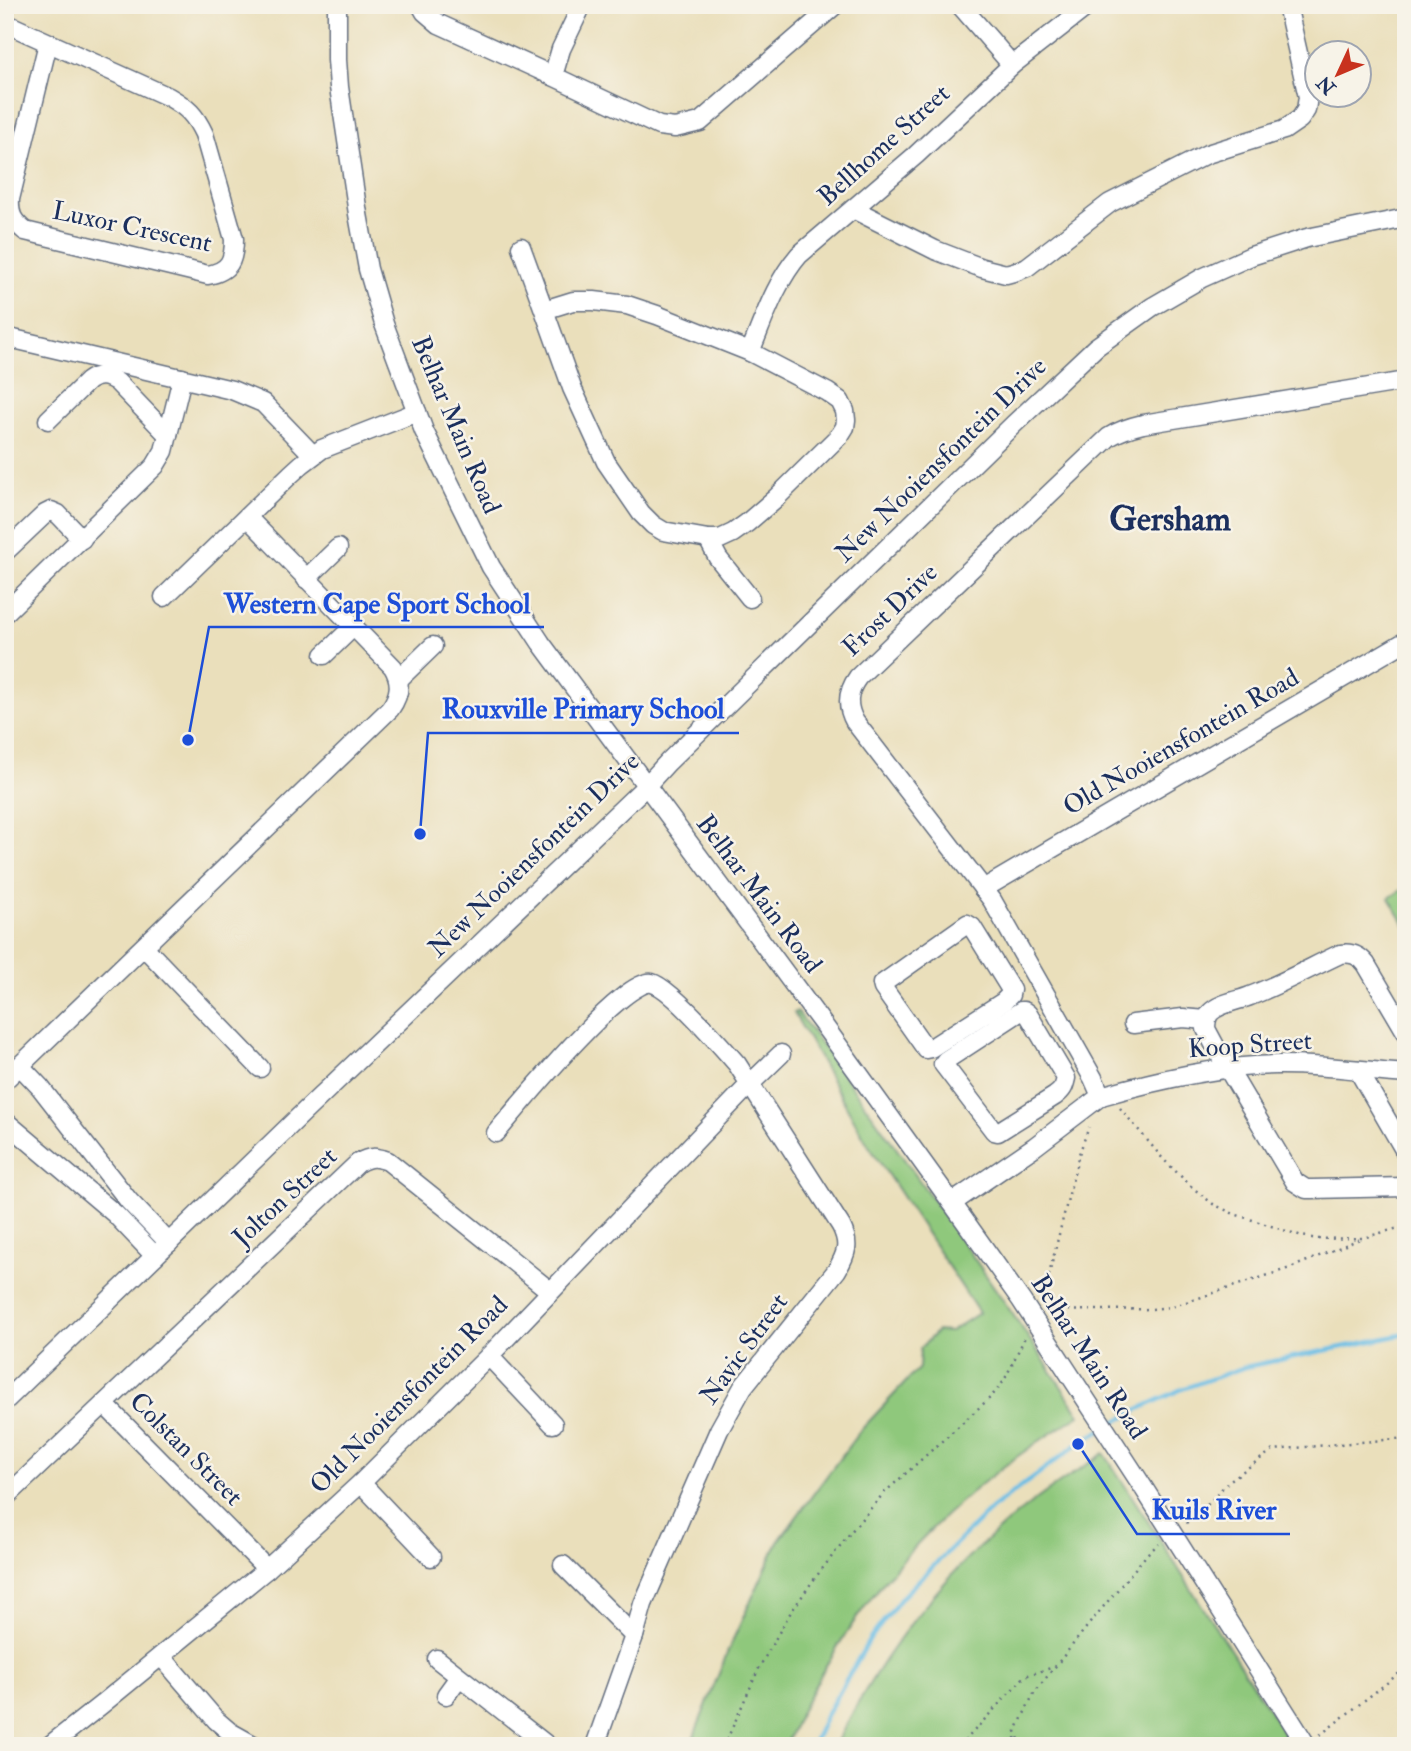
<svg xmlns="http://www.w3.org/2000/svg" width="1411" height="1751" viewBox="0 0 1411 1751" font-family="'IM FELL Double Pica',serif">
	<rect width="100%" height="100%" fill="#f7f3e8"/>
	<filter id="ink" filterUnits="userSpaceOnUse"><feTurbulence type="fractalNoise" baseFrequency=".0143" numOctaves="2"/><feDisplacementMap in="SourceGraphic" scale="14" xChannelSelector="R" yChannelSelector="G"/><feConvolveMatrix kernelMatrix="1 2 1 2 8 2 1 2 1" color-interpolation-filters="sRGB"/></filter>
	<filter id="wash" filterUnits="userSpaceOnUse"><feTurbulence type="fractalNoise" baseFrequency=".00686" numOctaves="4" result="noise"/><feDisplacementMap in="SourceGraphic" scale="28" xChannelSelector="R" yChannelSelector="G"/><feGaussianBlur stdDeviation="1.57" result="paint"/><feColorMatrix in="noise" values="0 0 0 0 0 0 0 0 0 0 0 0 0 0 0 0 0 1.4 0 .05"/><feComposite in="paint" operator="in"/></filter>
	<g filter="url(#wash)">
		<rect width="100%" height="100%" fill="#eadfbb"/>
		<g fill="#8fc87c" stroke="#557c6d" stroke-width="2">
			<path d="M1406,887v39l-17,-28z"/>
			<path d="M797,1011c97,133 193,266 283,404 -136,82 -231,185 -295,331h-95l40,-100 48,-104 82,-111 59,-63 1,-19 17,-18 13,1 29,-19 -112,-170 -73,-130z"/>
			<path d="M1104,1453l188,293h-457c47,-94 110,-177 194,-241 24,-19 50,-35 75,-52z"/>
		</g>
		<g fill="none" stroke-linecap="round" stroke-linejoin="round">
			<g stroke="#69bde5" stroke-width="4.5">
				<path d="M1110,1425l25,-14 47,-22 63,-22 161,-33"/>
				<path d="M812,1746l14,-31 44,-76 32,-42 89,-88 87,-65 24,-14"/>
			</g>
		</g>
	</g>
	<g filter="url(#ink)">
		<g fill="none" stroke-linecap="round" stroke-linejoin="round">
			<g stroke="#636d7f" stroke-width="21">
				<g id="minor">
					<path d="M337,5v55l2,27 19,127 10,55 16,55 40,107 67,136 50,76 284,384 127,176 69,97 122,187 164,259"/>
					<path d="M421,5l4,7 14,12 114,52"/>
					<path d="M582,5l-21,44 -8,27 106,50 16,2 25,-6 135,-117"/>
					<path d="M960,5l52,60"/>
					<path d="M5,23l164,74c19,11 26,18 35,37l30,105c0,21 -4,32 -26,36l-183,-44c-12,-10 -16,-16 -15,-32l38,-156"/>
					<path d="M853,209l82,41 47,18 24,6 11,-3 10,-4 83,-64 97,-49 77,-24 16,-11 6,-9 2,-13 -21,-92"/>
					<path d="M521,247l23,63 29,-9h21l33,4 30,10 93,37 77,40 13,9 5,10 1,9 -1,7 -5,8 -64,63 -29,25 -14,10 -13,6h-12l-45,-8 -10,-6 -12,-12 -35,-51 -34,-74 -28,-78"/>
					<path d="M5,337l227,53 31,13 50,52"/>
					<path d="M750,352c14,-33 25,-69 49,-97l117,-100 96,-90 77,-60"/>
					<path d="M48,420l40,-39c10,-7 19,-6 29,1l51,53"/>
					<path d="M708,539l10,19 32,40"/>
					<path d="M5,552l40,-38 6,-3 7,3 24,25"/>
					<path d="M306,579l32,-31"/>
					<path d="M164,597l127,-123 11,-10 20,-15 95,-37"/>
					<path d="M5,613l150,-147 9,-15 18,-73"/>
					<path d="M324,655l29,-28"/>
					<path d="M399,679l34,-33"/>
					<path d="M983,889l423,-248"/>
					<path d="M967,924l5,3 39,63 -1,5 -7,7 -72,46 -5,1 -43,-61 -1,-4z"/>
					<path d="M144,947l116,121"/>
					<path d="M1021,1011h3l4,3 38,64c-2,9 -3,12 -11,18l-57,36 -4,-1 -51,-67 3,-4z"/>
					<path d="M1133,1024l50,-6 23,2"/>
					<path d="M1406,1032l-40,-68c-7,-9 -15,-12 -26,-10 -30,14 -59,30 -90,42 -12,5 -31,7 -40,17 -4,5 -4,10 -4,16l15,28 74,125 11,7h6l94,-2"/>
					<path d="M20,1066l20,21 89,114 40,42"/>
					<path d="M1358,1070l48,83"/>
					<path d="M5,1080l385,-371c10,-14 12,-27 3,-42l-146,-150"/>
					<path d="M1101,1096c56,-16 116,-30 175,-31 44,-1 86,6 130,9"/>
					<path d="M5,1121l110,93 40,42"/>
					<path d="M496,1133c21,-25 128,-156 156,-150 18,4 71,65 85,81l104,162c9,18 6,27 -4,44l-94,117 -24,43 -76,174 -9,32 -39,110"/>
					<path d="M952,1203l82,-56 67,-51 -8,-18 -101,-178 -137,-178c-9,-16 -8,-30 3,-45l251,-240c11,-7 21,-10 34,-13l263,-43"/>
					<path d="M489,1356l64,68"/>
					<path d="M5,1401l301,-291 340,-324 22,-24 346,-338 82,-77 56,-40 50,-29 49,-22 56,-18 99,-20"/>
					<path d="M104,1404l163,165"/>
					<path d="M361,1483l70,74"/>
					<path d="M5,1498l353,-335c12,-7 18,-6 30,-2l162,130"/>
					<path d="M563,1565l71,71"/>
					<path d="M161,1656l55,64 14,12 25,14"/>
					<path d="M437,1659l111,87"/>
					<path d="M446,1695l13,-18"/>
					<path d="M49,1746l52,-41 166,-136 94,-86 128,-127 262,-273 30,-29"/>
				</g>
			</g>
			<g stroke="#636d7f" stroke-width="2.5" stroke-dasharray="2 5" stroke-linecap="butt">
				<path d="M1120,1108l44,52 29,28 20,16 21,10 68,22 15,3 45,-1 44,-12"/>
				<path d="M1042,1303l37,-149 10,-27"/>
				<path d="M1047,1311l105,-2 19,-2 122,-40 69,-29"/>
				<path d="M1186,1523l13,-9 30,-33 44,-31 133,-12"/>
				<path d="M1320,1735l86,-67"/>
				<path d="M724,1746l36,-80 29,-51 23,-33 42,-54 30,-35 107,-96 13,-16 21,-44"/>
				<path d="M960,1746l65,-70 29,-9"/>
				<path d="M1014,1746l2,-14"/>
				<path d="M1021,1746l-5,-15 18,-38 60,-75 55,-66 10,-8"/>
			</g>
			<use href="#minor" stroke="#fff" stroke-width="18"/>
		</g>
	</g>
	<g text-anchor="middle" dominant-baseline="central" stroke-width="5" stroke-linejoin="round" paint-order="stroke">
		<g font-size="26" fill="#1b2f5e" stroke="#f7f3e8">
			<text transform="translate(884 145) rotate(-42)">Bellhome Street</text>
			<text transform="translate(132 227) rotate(12)">Luxor Crescent</text>
			<text transform="translate(456 425) rotate(67)">Belhar Main Road</text>
			<text transform="translate(941 460) rotate(-44)">New Nooiensfontein Drive</text>
			<text transform="translate(890 610) rotate(-44)">Frost Drive</text>
			<text transform="translate(1181 742) rotate(-30)">Old Nooiensfontein Road</text>
			<text transform="translate(534 855) rotate(-44)">New Nooiensfontein Drive</text>
			<text transform="translate(759 894) rotate(53)">Belhar Main Road</text>
			<text transform="translate(1250 1045) rotate(-4)">Koop Street</text>
			<text transform="translate(285 1197) rotate(-43)">Jolton Street</text>
			<text transform="translate(744 1349) rotate(-54)">Navic Street</text>
			<text transform="translate(1089 1357) rotate(57)">Belhar Main Road</text>
			<text transform="translate(409 1395) rotate(-45)">Old Nooiensfontein Road</text>
			<text transform="translate(186 1449) rotate(45)">Colstan Street</text>
		</g>
		<g font-size="33" font-weight="bold" fill="#1b2f5e" stroke="#f7f3e8">
			<text x="1170" y="519">Gersham</text>
		</g>
	</g>
	<path fill="none" stroke="#1d4ed8" stroke-width="2.5" d="M188 740L209 627H544M420 834L428 733H739M1078 1444L1137 1534H1290"/>
	<g fill="#1d4ed8" stroke="#f7f3e8" stroke-width="2.5">
		<circle cx="188" cy="740" r="7"/>
		<circle cx="420" cy="834" r="7"/>
		<circle cx="1078" cy="1444" r="7"/>
	</g>
	<g font-size="28" text-anchor="middle" font-weight="bold" fill="#1d4ed8" stroke="#f7f3e8" stroke-width="5" stroke-linejoin="round" paint-order="stroke">
		<text x="377" y="613">Western Cape Sport School</text>
		<text x="583" y="718">Rouxville Primary School</text>
		<text x="1214" y="1519">Kuils River</text>
	</g>
	<rect width="1411" height="1751" fill="none" stroke="#f7f3e8" stroke-width="28"/>
	<g transform="translate(1338 74) rotate(226)"><circle r="33" fill="#f7f3e8" stroke="#9fa5b1" stroke-width="2"/>
	<path d="M0-5L12 26L0 18L-12 26Z" fill="#c8321e"/>
	<text y="-10" font-size="19" font-weight="bold" text-anchor="middle" fill="#1b2f5e">N</text>
	</g>
</svg>
